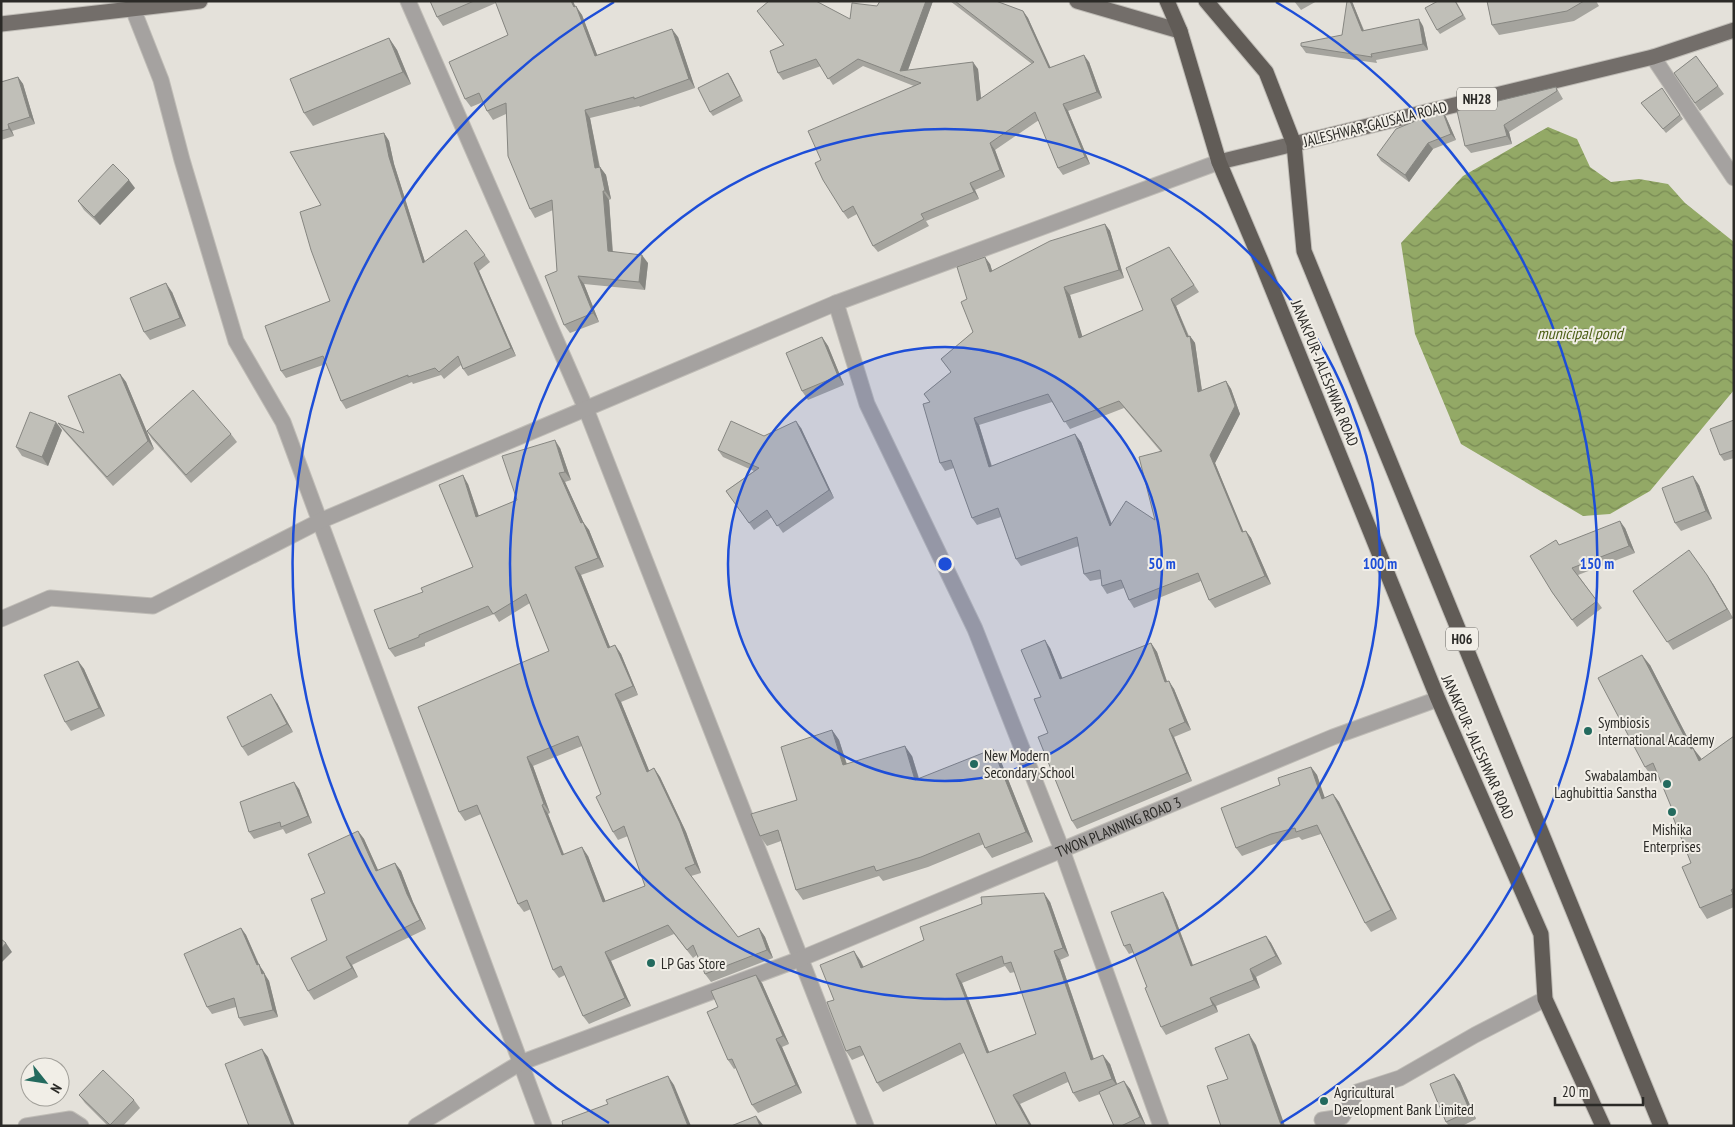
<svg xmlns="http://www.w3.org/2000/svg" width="1735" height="1127" viewBox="0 0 1735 1127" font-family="'PT Sans Narrow',sans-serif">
	<defs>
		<pattern id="water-waves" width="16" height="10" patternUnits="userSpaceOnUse" patternTransform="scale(1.25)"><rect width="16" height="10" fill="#93a966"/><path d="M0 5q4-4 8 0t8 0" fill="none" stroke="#788a54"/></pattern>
	</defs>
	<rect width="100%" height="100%" fill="#e4e1da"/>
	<path fill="url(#water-waves)" d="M1548,127l29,12 13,28 21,15 28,-3 29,5 17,19 49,39v148l-84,101 -40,23 -27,2 -122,-72 -46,-110 -14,-91 62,-67z"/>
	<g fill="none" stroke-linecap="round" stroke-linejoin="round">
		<g stroke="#bfbcb6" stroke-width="17">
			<g id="minor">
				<path d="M408,1l178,408 280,717"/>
				<path d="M133,9l28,71 21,80 54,181 47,81 261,704"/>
				<path d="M1653,57l81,121"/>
				<path d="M836,303l31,101 108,225 87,221 99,276"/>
				<path d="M1,619l49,-21 103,8 167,-85 516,-218 383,-141"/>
				<path d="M1322,1120l20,-3 15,-25 43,-14 75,-43 70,-36"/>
				<path d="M26,1126l44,-7 11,7"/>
				<path id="s1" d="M416,1126l104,-63 280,-104 533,-222 105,-38"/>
			</g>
		</g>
		<g stroke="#bfbcb6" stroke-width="17">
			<g id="major">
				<path d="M1077,1l103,30"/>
				<path d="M1,24l199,-23"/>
				<path d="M1219,162l434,-105 81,-27"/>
			</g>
		</g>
		<g stroke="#bfbcb6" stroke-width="17">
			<g id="highway">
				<path d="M1167,1l13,30 39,131 42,99 177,438 103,235 4,65 58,127"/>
				<path d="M1206,1l60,71 28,72 10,107 357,875"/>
			</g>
		</g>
		<use href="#minor" stroke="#a5a2a0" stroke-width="15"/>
		<use href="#major" stroke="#736e6a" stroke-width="15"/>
		<use href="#highway" stroke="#615c57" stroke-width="15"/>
	</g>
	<g fill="#a5a49e" fill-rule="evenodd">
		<path d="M430,1h143l2,6 7,8 15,40 81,-18 17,51 -55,19 -1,-1 -49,12 10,49 6,8 5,24 -2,1 4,52 35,11 -3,27 -61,-6 15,38 -29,11 -6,-8 -7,-54 -4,-61 -18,8 -5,-9 -24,-95 -13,6 -6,-9 -4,-9 -12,5 -6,-8 43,-64 -12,-32 -53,23 -6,-9z"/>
		<path d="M880,1h53l-25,69 70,-1 3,30 51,-35 -82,-63h46l27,10 5,7 22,50 39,-6 13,36 -34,13 22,53 -27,11 -5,-7 -19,-48 -44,30 10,27 -30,13 4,9 -53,22 3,5 -51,26 -5,-6 -16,-32 -9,5 -5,-7 -22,-52 93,-74 -51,-20 -30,19 -12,-19 -38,14 -5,-7 6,-28 -27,-34 93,8 27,-13z"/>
		<path d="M1294,1h23l-16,9z"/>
		<path d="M1438,1h18l10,18 -26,15 -3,-4z"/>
		<path d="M1487,1h109l3,5 -25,15 -75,14 -7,-10z"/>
		<path d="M1352,2l12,28 59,-4 5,24 -52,10 1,3 -71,-10 -5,-7 41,-11z"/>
		<path d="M389,38l8,12 14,34 -98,42 -9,-13z"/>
		<path d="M1696,56l28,38 -24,17 -26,-38z"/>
		<path d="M728,73l15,28 -30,15 -3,-4z"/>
		<path d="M18,77l5,7 12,40 -23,7 2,5 -13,4v-58z"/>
		<path d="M1556,87l7,12 -54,33 3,12 -41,9 -6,-7z"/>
		<path d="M1662,88l21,31 -17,14 -25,-30z"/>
		<path d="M1442,110l4,7 10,23 -23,9 -24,33 -28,-21 -4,-6z"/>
		<path d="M384,133l5,8 5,23 31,98 60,-7 5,7 -11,9 37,85 -48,20 -5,-7 -2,-4 -17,14 -3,-4 -28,9 -1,-2 -66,27 -5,-8 -15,-37 -40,14 -5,-7 49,-70z"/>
		<path d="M135,188l-35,37 -16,-15 -6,-9z"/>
		<path d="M1105,224l5,7 14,47 -54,17 12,42 61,-27 26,-63 30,45 -23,14 13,30h1l5,7 7,47 24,-9 5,8 9,25 -25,49 28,69 3,-1 5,7 20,46 -56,24 -6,-8 -8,-19 -67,27 -5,-8 -5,-12 -17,6 -5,-8 -1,-7 -11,2 -6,-7 -5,-28 -58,20 -5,-7 -15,-42 -24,8 -5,-7 -18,-50 -9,3 -5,-8 -10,-61 -6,-8 27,-22 -10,-13 32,-27 -6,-33 23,-35 2,7zM1052,402l18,27 54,-21 37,44 -6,68 -43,4 -31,-82 -89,24 -13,-41z"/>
		<path d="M172,292l14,34 -36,14 -6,-8z"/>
		<path d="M822,337l6,9 16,39 -36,15 -6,-9z"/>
		<path d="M120,374l6,8 28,67 -41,37 -49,-55 -6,-8 26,10z"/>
		<path d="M1734,420v38l-10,3 -4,-6z"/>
		<path d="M801,428l33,70 -51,35 -11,-16 -18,13 -28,-39 28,-20 -31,-14 -5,-7 46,-14z"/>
		<path d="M62,430l-14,36 -26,-10 -6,-9z"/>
		<path d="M147,431l84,3 6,8 -46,41 -39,-44z"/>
		<path d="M560,448l11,32 -6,2 18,40 6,8 15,37 -23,8 29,72 5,-2 6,9 17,41 -17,7 28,69 5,-3 6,9 26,55 15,41 -10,3 47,61 21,-9 6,9 8,21 -62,24 -6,-8 -8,-19 -4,3 -19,-24 -63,27 20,45 -42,18 -6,-8 -18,-41 -6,3 -6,-8 -22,-61 -7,3 -6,-8 -37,-90 -16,7 -6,-9 90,-161 -19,-48 -31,19 -5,-8 -69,29v3l-30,11 -6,-8 34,-57 50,-25 -5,-83 11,32 38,-16zM582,746l19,48 12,38 5,8 10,-4 17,50 -40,15 -17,-45 -24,-2 -16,-40 2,-1 -17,-47z"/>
		<path d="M1699,485l13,34 -31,12 -6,-8z"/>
		<path d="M1625,528l10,25 -57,22 24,33 -25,19 -25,-35 8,-47z"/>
		<path d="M1713,584l20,34 -60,32 -40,-59z"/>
		<path d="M1151,643l6,9 10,29 7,8 17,41 -17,7 18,44 -115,48 -5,-8 -24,-88 -7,-36 9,-49 12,30z"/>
		<path d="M78,661l6,8 21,47 -34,15 -6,-9z"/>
		<path d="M1650,665l43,83 8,12 33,-24v171l-27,12 -7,-11 -9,-45 -16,-47 -17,-42 -6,3 -7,-10z"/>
		<path d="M277,703l16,29 -45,24 -6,-9z"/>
		<path d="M832,730l7,10 8,24 65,-8 7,22 81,-19 33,83 -41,16 -7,-10 -1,-4 -56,23 -45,14 -4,-5 -76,24 -7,-10 -15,-49 -14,5 -7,-10 37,-36z"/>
		<path d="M1311,767l6,8 7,23 9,-4 6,8 58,117 -26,13 -6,-9 -44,-89 -19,6 -3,-3 -22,6 -35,13 -6,-8 44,-63z"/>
		<path d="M299,789l13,34 -26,11 -3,-5 -29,10 -5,-7z"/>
		<path d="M358,831l6,8 14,31 17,-7 6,8 12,31 13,27 -74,36 6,12 -44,23 -6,-9 19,-51 -2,-47z"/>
		<path d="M1168,900l25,65 73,-29 5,7 11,21 -26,13 4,11 -44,18 2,6 -52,23 -5,-8 -14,-40 -13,-35 -5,2 -5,-8z"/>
		<path d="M1050,902l19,54 -9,4 34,99 16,5 7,20 13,5 16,37h-32l-14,-32 -21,8 -6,-9 -5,-11 -48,22 -56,-51 -81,39 -6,-9 -13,-28 -12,5 -6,-9 -12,-51 26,-40 4,7zM1005,966l5,7 5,-1 21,62 -47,18 -27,-69z"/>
		<path d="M241,928l5,7 13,29 10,17 9,36 -34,9 -5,-8 -3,-11 -24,7 -5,-7z"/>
		<path d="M762,983l27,61 -7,3 20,46 -44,20 -6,-8 -16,-37 -2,1 -6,-9 -10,-53z"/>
		<path d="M1454,1074l6,8 16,37 -14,7h-13l-3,-4z"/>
		<path d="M79,1095l55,5 6,8 -17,18h-15l-23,-23z"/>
	</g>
	<g fill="#868681">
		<path d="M571,1h2l6,14 -3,-9 6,9 19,50 -6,-9z"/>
		<path d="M926,1h7l-28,77 -5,-7z"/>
		<path d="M1350,1h2l14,36 -4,-6z"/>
		<path d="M1023,11l5,7 26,57 -5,-7z"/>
		<path d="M1419,19l4,7 5,24 -5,-6z"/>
		<path d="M672,29l6,8 17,51 -6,-9z"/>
		<path d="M389,38l8,12 14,34 -8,-12z"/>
		<path d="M1084,55l5,7 13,36 -5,-6z"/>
		<path d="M973,62l5,7 4,39 -5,-7z"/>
		<path d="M728,73l3,4 12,24 -3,-5z"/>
		<path d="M18,77l5,7 12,40 -5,-7z"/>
		<path d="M1063,104l5,7 22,53 -5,-7z"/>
		<path d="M585,110l5,8 11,58 -6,-8z"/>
		<path d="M1442,110l4,7 10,23 -5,-6z"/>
		<path d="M8,124l4,7 2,5 -5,-7z"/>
		<path d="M1504,125l5,7 3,12 -5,-8z"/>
		<path d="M384,133l5,8 5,23 34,107 -5,-8 -34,-106z"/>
		<path d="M990,143l5,7 10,27 -5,-7z"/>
		<path d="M1428,143l5,6 -24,33 -4,-7z"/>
		<path d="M600,167l6,8 5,24 -6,-8z"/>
		<path d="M129,180l6,8 -35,37 -6,-8z"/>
		<path d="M970,183l5,7 4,9 -5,-7z"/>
		<path d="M603,191l6,9 4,59 -5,-8z"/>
		<path d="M1105,224l5,7 14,47 -5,-8z"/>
		<path d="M642,255l6,8 -3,27 -6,-8z"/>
		<path d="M985,257l5,7 5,16 -5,-8z"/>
		<path d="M474,263l5,8 37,85 -5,-8z"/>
		<path d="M578,276l6,8 15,38 -6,-9z"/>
		<path d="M166,283l6,9 14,34 -6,-8z"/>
		<path d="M1064,287l6,8 15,50 -6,-7z"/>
		<path d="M1171,299l5,7 15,37 -1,-7 5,7 8,56 -5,-7 -11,-55z"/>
		<path d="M822,337l6,9 16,39 -6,-9z"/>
		<path d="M120,374l6,8 28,67 -6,-8z"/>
		<path d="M1226,381l5,8 9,25 -25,49 32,77 -5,-8 -32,-77z"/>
		<path d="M974,418l5,7 15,50 -5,-8z"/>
		<path d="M796,421l5,7 33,70 -5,-8z"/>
		<path d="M56,422l6,8 -14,36 -6,-9z"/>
		<path d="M1075,434l6,8 34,92 -5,-8z"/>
		<path d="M555,440l5,8 11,32 -6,-8z"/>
		<path d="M559,473l6,9 22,48 -4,-8 6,8 15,37 -6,-9z"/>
		<path d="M463,475l5,9 14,42 -6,-9z"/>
		<path d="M1693,476l6,9 13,34 -6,-8z"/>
		<path d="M1620,521l5,7 10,25 -6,-7z"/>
		<path d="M1246,531l5,7 20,46 -6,-8z"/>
		<path d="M575,567l6,8 33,82 -6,-9z"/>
		<path d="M1707,575l6,9 20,34 -6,-9z"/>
		<path d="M1045,640l5,8 16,39 -6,-8z"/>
		<path d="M1151,643l6,9 13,39 -5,-9z"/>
		<path d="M615,645l6,9 17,41 -5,-9z"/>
		<path d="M1642,655l8,10 46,89 -3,-6 8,10 5,14 -15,-23z"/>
		<path d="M78,661l6,8 21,47 -6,-8z"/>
		<path d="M1169,681l5,8 17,41 -6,-8z"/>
		<path d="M271,694l6,9 16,29 -6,-8z"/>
		<path d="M615,694l6,8 32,78 -6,-8z"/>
		<path d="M1169,729l5,8 18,44 -5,-8z"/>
		<path d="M832,730l7,10 11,35 -7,-10z"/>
		<path d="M905,746l7,10 10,34 -7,-10z"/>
		<path d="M993,749l7,10 33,83 -7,-10z"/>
		<path d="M527,757l6,9 17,47 -6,-9z"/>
		<path d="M1311,767l6,8 11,32 -6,-8z"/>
		<path d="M654,768l6,9 26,55 15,41 -6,-9z"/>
		<path d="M294,782l5,7 13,34 -4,-7z"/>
		<path d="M1333,794l6,8 58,117 -6,-9z"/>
		<path d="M542,805l6,9 19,49 -5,-8z"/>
		<path d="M358,831l6,8 18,40 -6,-8z"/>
		<path d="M582,847l6,9 21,54 -6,-8z"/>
		<path d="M395,863l6,8 12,31 13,27 -6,-9 -13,-26z"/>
		<path d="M1163,892l5,8 28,74 -5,-8z"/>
		<path d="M1044,893l6,9 19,54 -6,-8z"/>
		<path d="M241,928l5,7 13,30 5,7 1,3 4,6 9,36 -5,-7 -16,-45z"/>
		<path d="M759,928l6,9 8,21 -6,-8z"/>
		<path d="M1266,936l5,7 11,21 -6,-8z"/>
		<path d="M6,943l6,9 -11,11v-14z"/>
		<path d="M854,951l6,9 8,17 -7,-9z"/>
		<path d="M1054,951l6,9 37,109 -6,-9z"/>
		<path d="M605,952l6,9 20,45 -6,-8z"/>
		<path d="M346,957l6,8 6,12 -6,-9z"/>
		<path d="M1250,969l6,8 4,11 -6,-8z"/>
		<path d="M956,974l6,9 31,79 -6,-9z"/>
		<path d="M756,975l6,8 27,61 -6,-8z"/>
		<path d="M1210,998l6,8 2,6 -5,-7z"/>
		<path d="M1249,1034l7,11 29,81h-4z"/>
		<path d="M776,1039l6,8 20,46 -6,-8z"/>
		<path d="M262,1049l6,8 27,69h-3z"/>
		<path d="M1103,1055l7,9 8,23 -6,-8z"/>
		<path d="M1454,1074l6,8 16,37 -6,-8z"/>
		<path d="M668,1076l6,9 17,41h-3z"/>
		<path d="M1124,1081l6,8 16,37 -6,-9z"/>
		<path d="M1013,1095l7,9 12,22h-2z"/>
		<path d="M756,1116l7,9v1h-3z"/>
	</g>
	<g fill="#c0bfb8" stroke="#868681" fill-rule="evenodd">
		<path d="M430,1h44l-37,16z"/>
		<path d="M495,1h76l3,6 2,-1 19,50 77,-27 17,50 -55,20v-2l-49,13 10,58 5,-1 5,24h-2l5,60 34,4 -3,27 -61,-6 15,37 -29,12 -19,-49 12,-5 -5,-71 -22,9 -22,-53 -2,-53 -19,8 -8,-18 -14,6 -16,-37 59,-27z"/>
		<path d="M769,1h47l34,18 2,-16 25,3 3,-5h46l-26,70 73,-9 4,39 57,-39 -79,-61h41l27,10 26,57 35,-13 13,37 -34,12 22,53 -27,11 -23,-56 -45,31 10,27 -30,13 4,9 -53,22 3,5 -51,27 -20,-40 -10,6 -20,-32 -8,-17 6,-3 -13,-29 113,-48 -63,-24 -30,20 -12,-20 -38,14 -8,-22 14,-6 -27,-34z"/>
		<path d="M1347,1h3l12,30 57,-12 4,25 -52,10 1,3 -71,-11v-3l41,-8z"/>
		<path d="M1438,1h17l8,14 -26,15 -12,-22z"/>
		<path d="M1487,1h97l-17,10 -75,14z"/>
		<path d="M389,38l14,34 -99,41 -14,-34z"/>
		<path d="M1696,56l22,30 -23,17 -21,-30z"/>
		<path d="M728,73l12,23 -30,16 -12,-24z"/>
		<path d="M18,77l12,40 -22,7 1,5 -8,2v-49z"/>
		<path d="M1556,87l1,4 -53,34 3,11 -42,10 -8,-35z"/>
		<path d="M1662,88l18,27 -17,14 -22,-26z"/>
		<path d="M1442,110l9,24 -23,9 -23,32 -28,-20 19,-26z"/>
		<path d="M384,133l5,24 34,106 43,-33 19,25 -11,8 37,85 -48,21 -5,-13 -19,16 -4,-4 -27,9v-2l-67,26 -18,-45 -42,15 -16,-45 65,-25 -19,-51 -11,-38 21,-7 -31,-53z"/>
		<path d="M113,164l16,16 -35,37 -16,-16z"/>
		<path d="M1105,224l14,46 -55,17 15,51 64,-28 -17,-42 43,-21 25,38 -23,14 16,38 3,-1 8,56 28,-11 9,25 -25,49 32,77 4,-1 19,45 -56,24 -11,-27 -69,27 -8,-20 -19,6 -2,-16 -16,4 -7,-37 -61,22 -18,-51 -26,10 -21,-58 -11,3 -17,-59 7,-2 -6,-8 27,-22 -10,-13 32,-27 -12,-30 6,-3 -10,-32 28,-10 5,15 60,-31zM1048,394l16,28 55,-21 43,50 -23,6 16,63 -29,-19 -16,25 -35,-92 -86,33 -15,-49z"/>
		<path d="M166,283l14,35 -36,14 -14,-34z"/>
		<path d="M822,337l16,39 -36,15 -16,-38z"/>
		<path d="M120,374l28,67 -41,36 -49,-54 26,10 -16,-37z"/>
		<path d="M193,390l38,44 -45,41 -39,-44z"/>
		<path d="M30,412l26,10 -14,35 -26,-10z"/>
		<path d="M1734,420v30l-14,5 -10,-26z"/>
		<path d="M731,421l33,15 32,-15 33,69 -52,36 -10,-16 -18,13 -23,-32 33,-23 -41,-18z"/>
		<path d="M555,440l10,32 -6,1 22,50 2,-1 15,36 -23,9 33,81 7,-3 18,41 -18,8 32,78 7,-4 26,55 15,41 -10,4 53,69 21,-9 8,22 -62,24 -12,-29 -6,5 -19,-25 -63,27 20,46 -42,18 -22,-50 -8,4 -26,-70 -9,4 -41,-99 -18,7 -41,-105 131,-56 -23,-57 -33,20 -5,-8 -69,29v2l-30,12 -15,-39 49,-18 -2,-4 52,-21 -34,-82 24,-10 13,42 41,-17 -15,-44zM578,736l23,58 -5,3 17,35 11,-6 21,60 -42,16 -21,-55 -20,8 -20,-50 2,-1 -17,-47z"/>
		<path d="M1693,476l13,35 -31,12 -13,-35z"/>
		<path d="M1620,521l9,25 -57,22 25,33 -25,19 -20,-28 -22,-36 26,-16 3,5z"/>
		<path d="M1689,550l18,25 20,34 -60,33 -34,-51z"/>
		<path d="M1045,640l15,39 91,-36 14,39 4,-1 16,41 -16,7 18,44 -115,48 -34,-84 10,-4 -14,-34 7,-2 -20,-47z"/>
		<path d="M1642,655l49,94 2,-1 6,13 35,-25v152l-3,2 2,4 -33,14 -18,-41 9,-4 -18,-46 2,-1 -22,-53 -8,4 -47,-89z"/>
		<path d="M78,661l21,47 -34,14 -21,-47z"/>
		<path d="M271,694l16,30 -45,23 -15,-30z"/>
		<path d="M832,730l11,35 62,-19 10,34 78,-31 33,83 -41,16 -6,-15 -58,24 -45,14 -2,-5 -78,24 -18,-60 -18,6 -9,-22 46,-14 -16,-53z"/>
		<path d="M1311,767l11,32 11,-5 58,116 -26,13 -48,-98 -21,7 -1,-4 -24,6 -35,14 -15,-40 59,-23 -2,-7z"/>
		<path d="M294,782l14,34 -27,11 -1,-5 -31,10 -9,-30z"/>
		<path d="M358,831l18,40 19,-8 12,31 13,26 -74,37 6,11 -44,23 -17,-33 36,-18 -16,-41 14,-6 -17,-39z"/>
		<path d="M1163,892l28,74 75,-30 10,20 -26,13 4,11 -44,18 3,7 -52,22 -16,-39 2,-1 -17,-43 -6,2 -13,-34z"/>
		<path d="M1044,893l19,55 -9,3 37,109 12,-5 9,24 -39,14 -8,-21 -52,23 17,31h-33l-37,-83 -83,40 -17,-37 -14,5 -19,-49 7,-2 -14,-35 34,-14 7,17 63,-28 -4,-13 62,-23 -1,-7zM1002,956l2,8 7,-2 25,72 -49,19 -31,-79z"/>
		<path d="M241,928l16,37 2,-1 3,10 2,-1 9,37 -34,8 -5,-20 -27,9 -23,-53z"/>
		<path d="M1,939l5,4 -5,6z"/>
		<path d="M756,975l27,61 -7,3 20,46 -44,20 -20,-46 -4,1 -21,-48 11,-5 -7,-16z"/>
		<path d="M1249,1034l32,91v1h-60l-14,-40 21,-7 -13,-31z"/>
		<path d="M262,1049l30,77h-43l-24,-62z"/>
		<path d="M103,1070l31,30 -24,25 -31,-30z"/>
		<path d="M1454,1074l16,37 -24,11 -16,-38z"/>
		<path d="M668,1076l20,50h-125l-1,-5 46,-17 -2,-4z"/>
		<path d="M1124,1081l16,36 -19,9h-7l-15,-34z"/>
		<path d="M756,1116l4,10h-29z"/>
	</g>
	<circle cx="945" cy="564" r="217" fill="#1d4ed8" fill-opacity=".12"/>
	<g fill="none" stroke="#1d4ed8" stroke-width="2.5">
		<circle cx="945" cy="564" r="217"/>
		<circle cx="945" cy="564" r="435"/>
		<path d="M609 1123A652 652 0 0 1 614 2M1276 2A652 652 0 0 1 1281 1123"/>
	</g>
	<g fill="#236a5e" stroke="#f1eee7" stroke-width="2">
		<circle cx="1588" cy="731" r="5"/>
		<circle cx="974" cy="764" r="5"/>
		<circle cx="1667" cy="784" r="5"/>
		<circle cx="1672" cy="812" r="5"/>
		<circle cx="651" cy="963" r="5"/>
		<circle cx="1324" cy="1101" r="5"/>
	</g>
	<g text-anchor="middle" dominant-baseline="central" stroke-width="4" stroke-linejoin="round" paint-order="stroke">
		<g fill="#f1eee7" stroke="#666561" stroke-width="1">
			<rect x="1457" y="87.5" width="40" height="23" rx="4"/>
			<rect x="1446" y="627.5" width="32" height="23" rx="4"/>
		</g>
		<g font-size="14" font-weight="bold" fill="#2b2a27">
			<text x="1477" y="99">NH28</text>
			<text x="1462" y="639">H06</text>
		</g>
		<g font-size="15" fill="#2b2a27" stroke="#f1eee7">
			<text transform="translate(1375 124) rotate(-14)">JALESHWAR-GAUSALA ROAD</text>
			<text transform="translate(1325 373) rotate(68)">JANAKPUR- JALESHWAR ROAD</text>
			<text transform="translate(1478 747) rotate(66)">JANAKPUR- JALESHWAR ROAD</text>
			<text stroke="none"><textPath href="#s1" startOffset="765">TWON PLANNING ROAD 3</textPath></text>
		</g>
		<g font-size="15" fill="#2b2a27" stroke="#f1eee7" text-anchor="start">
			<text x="1598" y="722">Symbiosis<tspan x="1598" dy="17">International Academy</tspan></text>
			<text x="984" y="755">New Modern<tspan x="984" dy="17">Secondary School</tspan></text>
			<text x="1657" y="775" text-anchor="end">Swabalamban<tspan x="1657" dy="17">Laghubittia Sanstha</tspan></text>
			<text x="1672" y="829" text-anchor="middle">Mishika<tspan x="1672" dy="17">Enterprises</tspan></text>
			<text x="661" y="963">LP Gas Store</text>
			<text x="1334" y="1092">Agricultural<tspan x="1334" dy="17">Development Bank Limited</tspan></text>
		</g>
		<g font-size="16" font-style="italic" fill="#4d6018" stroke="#f1eee7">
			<text x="1580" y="333">municipal pond</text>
		</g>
	</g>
	<circle cx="945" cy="564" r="8" fill="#1d4ed8" stroke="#f1eee7" stroke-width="2.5"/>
	<g font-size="15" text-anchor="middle" font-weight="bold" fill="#1d4ed8" stroke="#f1eee7" stroke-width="4" stroke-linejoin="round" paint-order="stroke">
		<text x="1162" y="569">50 m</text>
		<text x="1380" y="569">100 m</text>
		<text x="1597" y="569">150 m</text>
	</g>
	<rect width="1735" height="1127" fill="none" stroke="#2b2a27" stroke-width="5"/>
	<g transform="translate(45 1082) rotate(120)"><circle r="24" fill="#f1eee7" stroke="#a2a09a"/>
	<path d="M0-4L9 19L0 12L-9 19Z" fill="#236a5e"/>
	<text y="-8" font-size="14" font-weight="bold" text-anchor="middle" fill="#2b2a27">N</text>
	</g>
	<path d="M1555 1097v8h88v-8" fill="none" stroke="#2b2a27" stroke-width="2.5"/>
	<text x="1562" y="1097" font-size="15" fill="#2b2a27" stroke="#f1eee7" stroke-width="4" paint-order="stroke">20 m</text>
</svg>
